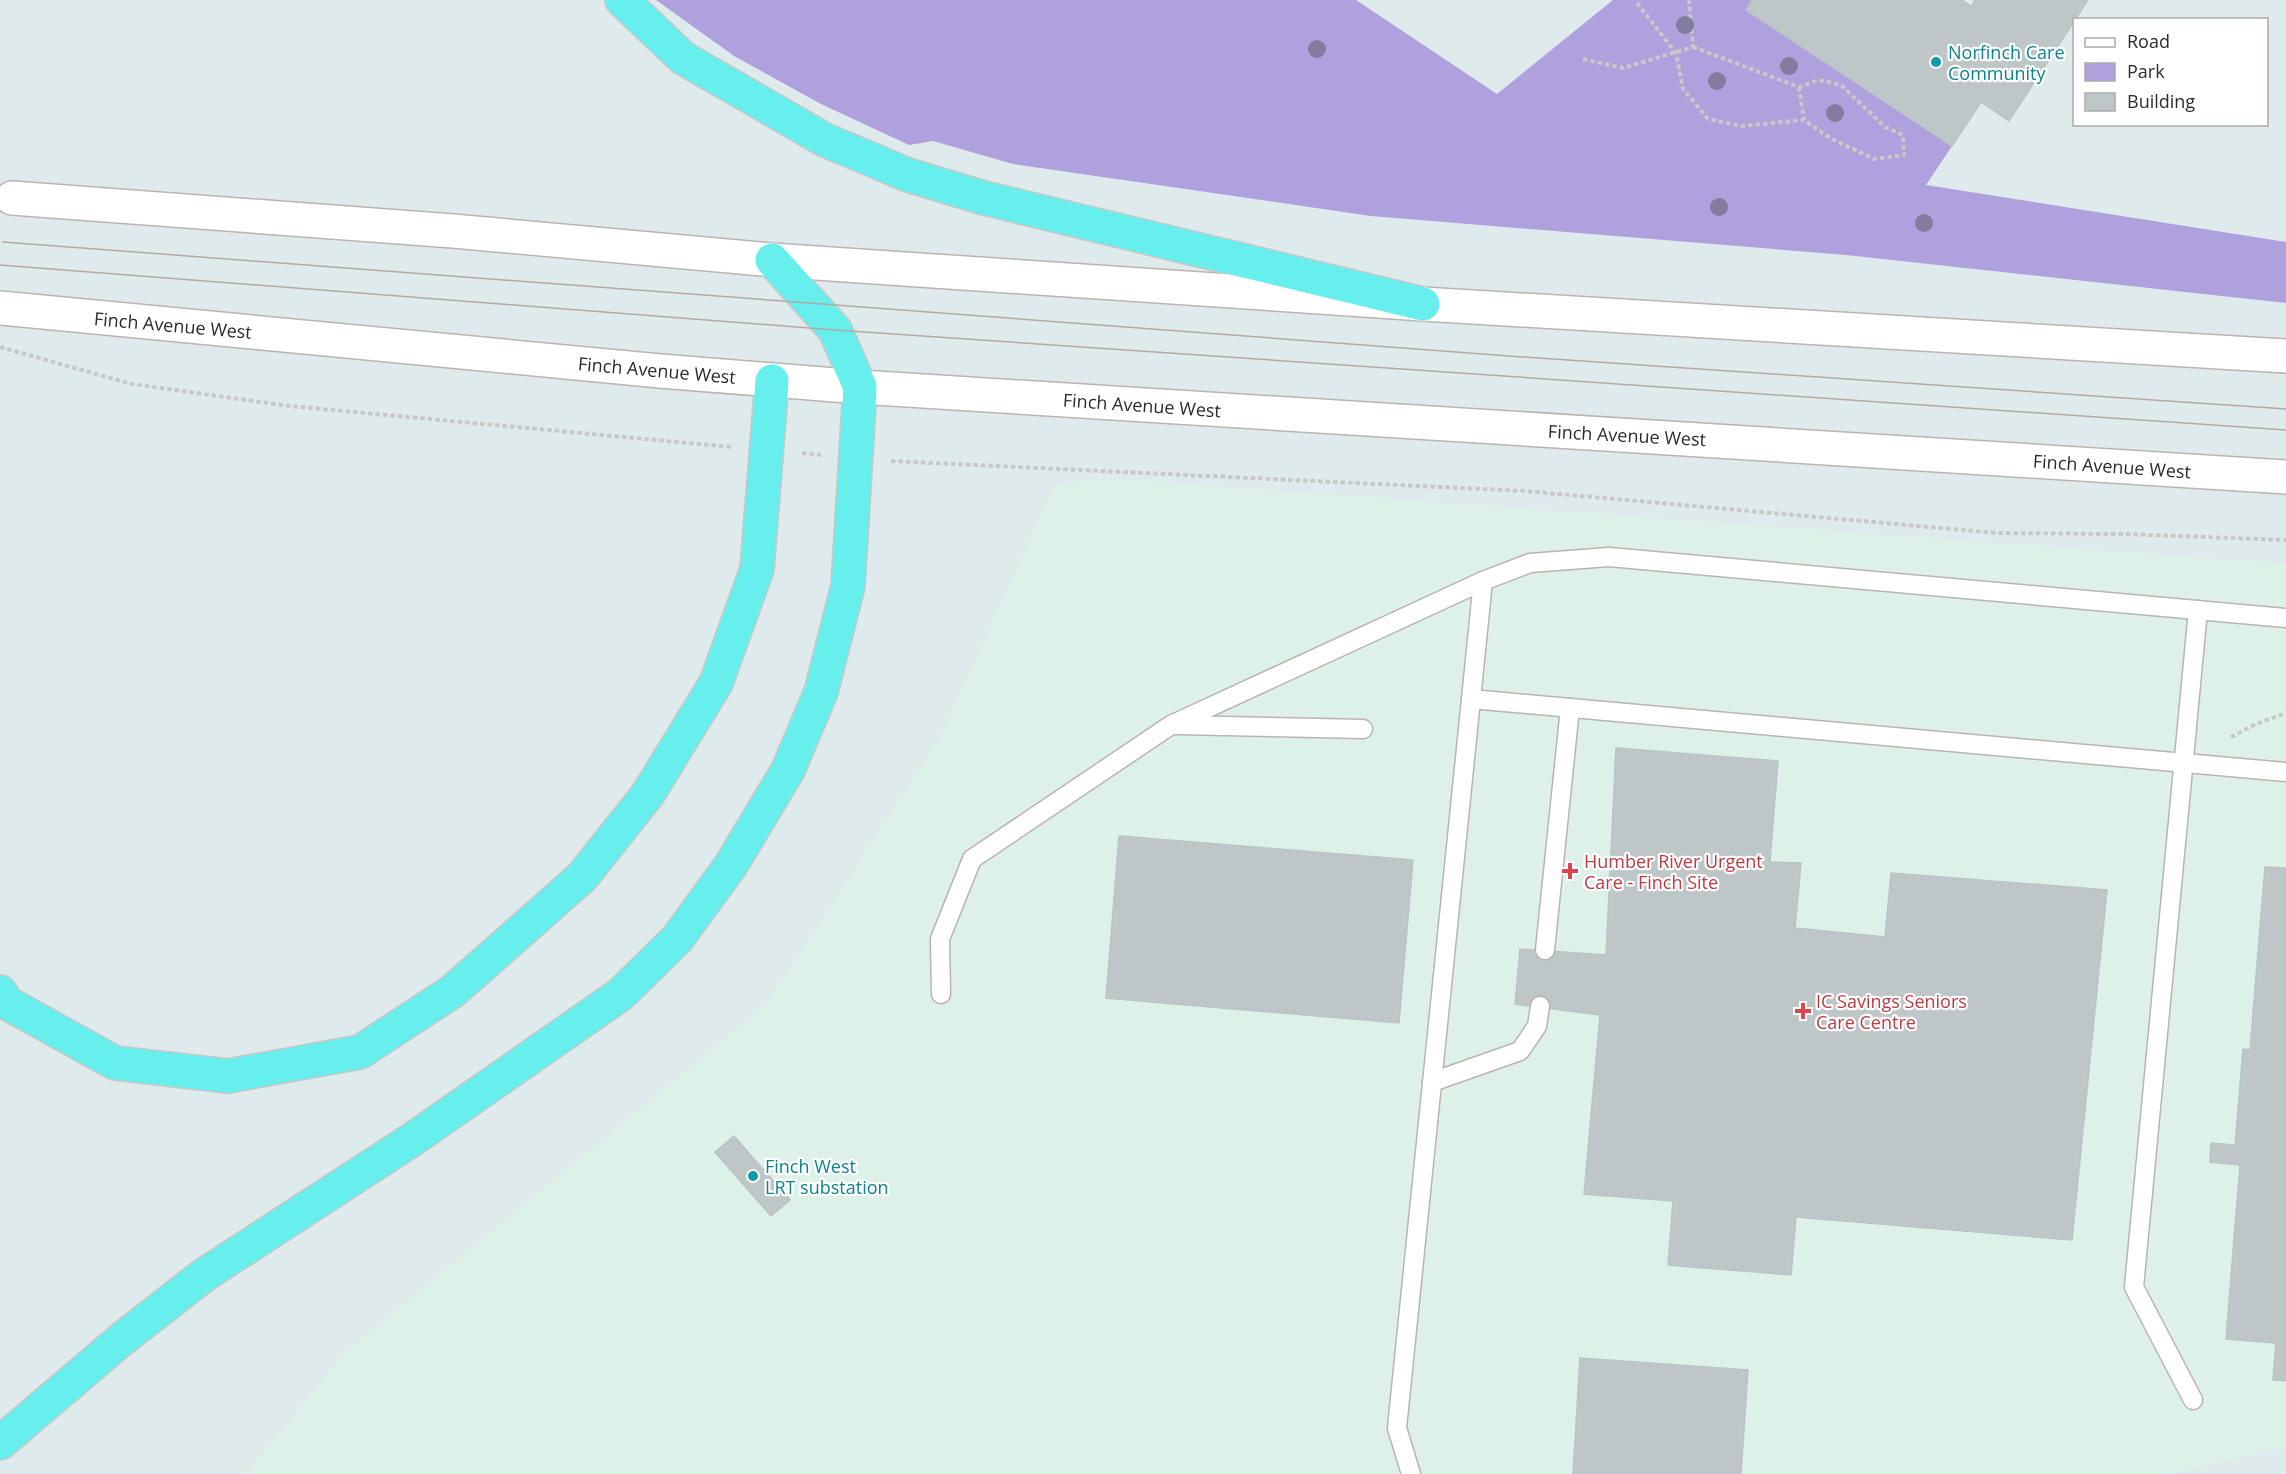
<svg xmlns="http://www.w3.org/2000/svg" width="2286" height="1474" viewBox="0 0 2286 1474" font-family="'Open Sans',sans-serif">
	<rect width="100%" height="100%" fill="#dfeaec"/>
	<path fill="#ddf1e8" d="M1117,479l1169,85v883l-119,27h-1921l98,-120 423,-350 173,-267 115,-253z"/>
	<path fill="#aea1dd" d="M656,0h700l141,94 116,-94h139l-6,10 206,136 -26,39 360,57v61l-440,-48 -475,-39 -358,-52 -80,-23 -24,4 -88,-41 -87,-48z"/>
	<g fill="#bec6c8" stroke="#b9c4c7" stroke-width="1.5">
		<path d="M1752,0h210l9,6 4,-6h113l-79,121 -28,-19 -29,44 -206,-136z"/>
		<path d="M1616,748l162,13 -8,101 31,1 -6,65 90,9 6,-64 216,17 -35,350 -276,-23 -5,58 -123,-10 5,-64 -89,-7 16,-179 -85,-11 5,-55 86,6z"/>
		<path d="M1119,836l294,24 -14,163 -293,-25z"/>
		<path d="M2265,867l21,1v513l-13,-1 3,-37 -50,-4 14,-174 -30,-3 1,-19 24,2 8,-96 7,1z"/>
		<path d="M734,1136l56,64 -19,16 -56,-64z"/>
		<path d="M1580,1358l168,12 -7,104h-168z"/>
	</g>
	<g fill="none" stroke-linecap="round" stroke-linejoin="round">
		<g stroke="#bab4af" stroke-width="21">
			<g id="lane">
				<path d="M1471,699l815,73"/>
				<path d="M1176,725l187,4"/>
				<path d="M1545,950l25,-242"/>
				<path d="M941,994l-1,-55 32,-80 199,-134 312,-144"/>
				<path d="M1432,1082l88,-31 17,-25 3,-20"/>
				<path d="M2193,1400l-59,-113 64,-677"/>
				<path d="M1411,1474l-14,-46 86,-847 47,-18 79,-6 677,61"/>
			</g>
		</g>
		<g stroke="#bab4af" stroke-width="36">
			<g id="secondary">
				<path d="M12,198l441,33 319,29 651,44 863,52"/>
				<path d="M0,308l660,63 200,16 1426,90"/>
			</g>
		</g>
		<g stroke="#c8c8c8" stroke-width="36">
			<g id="highway">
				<path d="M622,0l61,58 142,82 83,35 76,23 439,106"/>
				<path d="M0,992l7,11 108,60 113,13 132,-24 93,-61 129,-114 66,-83 68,-111 41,-114 15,-188"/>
				<path d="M0,1443l122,-104 82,-64 209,-136 208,-145 56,-55 54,-74 57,-95 33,-78 27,-106 12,-199 -25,-57 -63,-70"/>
			</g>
		</g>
		<g stroke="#c8c8c8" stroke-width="4" stroke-dasharray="4.5 3" stroke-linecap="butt">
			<path d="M1637,3l39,50 7,36 25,30 33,7 63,-6 26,18 44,21 30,-4 -1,-20 -18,-8 -44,-42 -22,-5 -20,7 -106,-40"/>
			<path d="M1583,59l40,9 70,-21 -4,-47"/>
			<path d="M1799,87l5,33"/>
			<path d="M0,347l132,37 157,22 443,41"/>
			<path d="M802,453l19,2"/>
			<path d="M891,461l634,30 472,42 127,1 162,6"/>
			<path d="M2231,737l25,-13 30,-11"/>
		</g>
		<use href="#lane" stroke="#fff" stroke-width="18"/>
		<use href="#secondary" stroke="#fff" stroke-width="33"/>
		<use href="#highway" stroke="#67efed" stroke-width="33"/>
		<g stroke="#b4a9a2" stroke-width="1.5">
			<path d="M3,242l1506,114 777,53"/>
			<path d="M0,265l835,65 1451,100"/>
		</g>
	</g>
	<g fill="#837ca0">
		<circle cx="1685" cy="25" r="9"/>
		<circle cx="1317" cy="49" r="9"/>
		<circle cx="1789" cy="66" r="9"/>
		<circle cx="1717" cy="81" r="9"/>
		<circle cx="1835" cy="113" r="9"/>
		<circle cx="1719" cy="207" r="9"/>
		<circle cx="1924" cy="223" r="9"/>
	</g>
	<g fill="#0f9aa8" stroke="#fff" stroke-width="2">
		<circle cx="1936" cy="62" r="6"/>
		<circle cx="753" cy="1176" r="6"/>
	</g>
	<g fill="#e0444e" stroke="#fff" stroke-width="2">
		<path d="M1567 862h6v6h6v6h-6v6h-6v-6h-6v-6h6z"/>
		<path d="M1800 1002h6v6h6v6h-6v6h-6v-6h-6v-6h6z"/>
	</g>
	<g text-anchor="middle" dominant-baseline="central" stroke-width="4.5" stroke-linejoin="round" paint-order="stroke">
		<g font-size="18" fill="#0d838f" stroke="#fff" text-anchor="start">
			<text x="1948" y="52">Norfinch Care<tspan x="1948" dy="21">Community</tspan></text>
			<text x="765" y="1166">Finch West<tspan x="765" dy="21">LRT substation</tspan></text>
		</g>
		<g font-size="18" fill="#2b2b2b" stroke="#fff">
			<text transform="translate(173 325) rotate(5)">Finch Avenue West</text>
			<text transform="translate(657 370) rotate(5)">Finch Avenue West</text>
			<text transform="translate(1142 405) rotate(4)">Finch Avenue West</text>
			<text transform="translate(1627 435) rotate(3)">Finch Avenue West</text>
			<text transform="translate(2112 466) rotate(4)">Finch Avenue West</text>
		</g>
		<g font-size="18" fill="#be3a42" stroke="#fff" text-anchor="start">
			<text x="1584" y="861">Humber River Urgent<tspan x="1584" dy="21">Care - Finch Site</tspan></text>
			<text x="1816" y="1001">IC Savings Seniors<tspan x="1816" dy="21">Care Centre</tspan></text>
		</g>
	</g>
	<rect x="2073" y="18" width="195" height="108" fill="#ffffff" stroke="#aaaaaa" stroke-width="1.5"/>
	<rect x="2085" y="38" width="30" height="9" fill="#ffffff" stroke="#aaaaaa" stroke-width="1.5"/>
	<text x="2127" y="48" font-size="18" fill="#2b2b2b">Road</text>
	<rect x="2085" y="63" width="30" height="18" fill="#aea1dd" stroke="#aaaaaa" stroke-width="1.5"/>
	<text x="2127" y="78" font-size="18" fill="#2b2b2b">Park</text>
	<rect x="2085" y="93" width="30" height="18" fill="#bec6c8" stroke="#aaaaaa" stroke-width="1.5"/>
	<text x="2127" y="108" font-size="18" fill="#2b2b2b">Building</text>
</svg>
